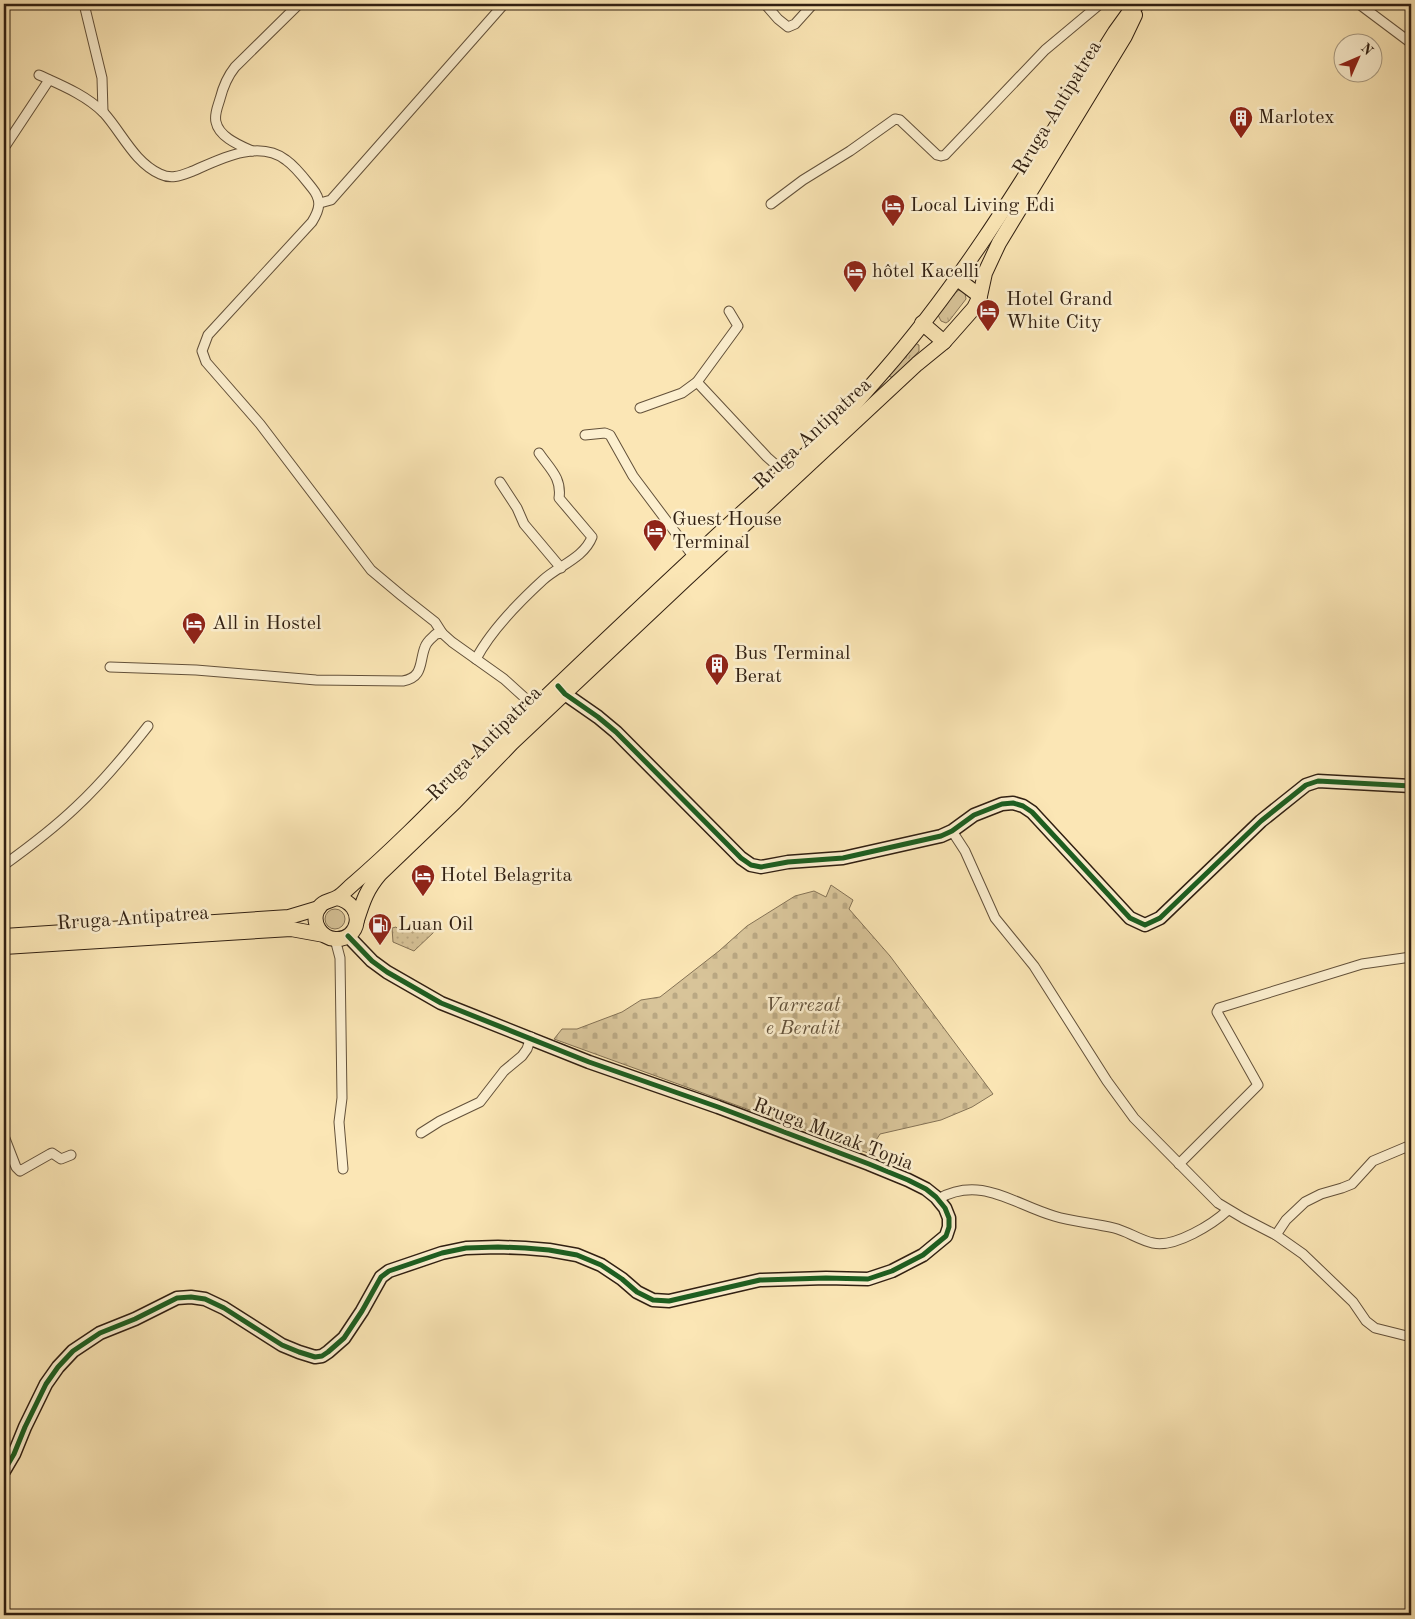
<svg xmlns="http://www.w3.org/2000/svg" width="1415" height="1619" viewBox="0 0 1415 1619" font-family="'Old Standard TT',serif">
	<defs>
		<pattern id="grass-tufts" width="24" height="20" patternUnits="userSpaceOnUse" patternTransform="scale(1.25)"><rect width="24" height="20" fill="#d8c499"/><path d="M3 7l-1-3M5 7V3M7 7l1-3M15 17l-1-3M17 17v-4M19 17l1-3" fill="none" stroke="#baa883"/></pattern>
		<pattern id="cemetery-stones" width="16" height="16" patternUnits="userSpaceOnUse" patternTransform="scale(1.25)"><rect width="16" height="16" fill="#d8c499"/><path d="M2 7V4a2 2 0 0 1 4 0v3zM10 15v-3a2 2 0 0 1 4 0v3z" fill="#baa883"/></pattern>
		<pattern id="garden-dots" width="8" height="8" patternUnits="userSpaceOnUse" patternTransform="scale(1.25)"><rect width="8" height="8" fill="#d8c499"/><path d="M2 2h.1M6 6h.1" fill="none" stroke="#baa883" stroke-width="1.8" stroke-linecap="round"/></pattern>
	</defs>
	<rect width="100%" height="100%" fill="#fbe6b5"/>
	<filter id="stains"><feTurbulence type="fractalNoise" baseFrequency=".004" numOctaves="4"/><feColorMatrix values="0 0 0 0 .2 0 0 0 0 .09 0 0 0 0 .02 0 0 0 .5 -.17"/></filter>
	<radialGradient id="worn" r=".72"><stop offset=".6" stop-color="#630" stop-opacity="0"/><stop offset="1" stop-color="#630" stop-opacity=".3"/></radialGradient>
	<g fill="url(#grass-tufts)" stroke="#847255">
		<path d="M959,290l6,3 1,6 -17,22 -3,2 -5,-2 -3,-6 2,-3 15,-19z"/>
		<path d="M915,343l4,2v6l-24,26h-5l-1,-2z"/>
		<circle cx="335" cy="919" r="10"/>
	</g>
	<path fill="url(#cemetery-stones)" stroke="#847255" d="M831,885l22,15 -4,9 41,47 103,138 -21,13 -31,13 -61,14 -12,19 -314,-114 8,-10h15l45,-17 19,-12 19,-3 59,-46 28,-25 48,-30 19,-5 12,6z"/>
	<path fill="url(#garden-dots)" stroke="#847255" d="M416,919l2,2 -1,2 5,6 5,-3 7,6 -20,19 -21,-9 -1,-14 4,-1 4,4h7l7,-7z"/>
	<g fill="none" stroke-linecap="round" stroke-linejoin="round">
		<g stroke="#63513a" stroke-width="11">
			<g id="street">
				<path d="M84,4l18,74 1,34"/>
				<path d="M765,4l13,15 10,8 7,-3 18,-20"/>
				<path d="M1359,4l52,39"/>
				<path d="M39,75c22,10 47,20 65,38 18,20 30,49 56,61 12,6 22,1 33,-3 27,-12 65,-32 93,-11 10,7 18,18 26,28 10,12 8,21 0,34l-104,113 -6,16 4,11 54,62 111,146 31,26 33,26 7,11 10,9 52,37 31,28"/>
				<path d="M4,148l45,-68"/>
				<path d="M252,151c-13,-6 -33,-14 -36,-29 -2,-8 2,-16 4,-23 3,-12 7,-22 15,-32l64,-63"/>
				<path d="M320,203l11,-3 173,-196"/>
				<path d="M771,204l32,-24 47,-29 45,-32 5,1 37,35 4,1 4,-1 100,-105 55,-46"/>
				<path d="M697,382l70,75 18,16"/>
				<path d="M640,408l42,-15 15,-11 41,-56 -9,-15"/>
				<path d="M585,435l20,-2 5,2 23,41 63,84"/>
				<path d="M500,482l17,26 7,16 37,44"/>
				<path d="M476,659c15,-29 43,-57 67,-79 15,-14 41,-22 49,-43l-33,-39c3,-20 -9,-29 -20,-45"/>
				<path d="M110,667l86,3 120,10 87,1c21,-4 16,-19 22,-34 2,-6 7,-9 11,-13l6,-1"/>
				<path d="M952,831l13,20 30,67 39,48 73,115 27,37 84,85 25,15 33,17 27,19 50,48 13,19 9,7 36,9"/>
				<path d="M4,865c25,-18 50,-37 72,-58 27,-25 50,-53 72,-81"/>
				<path d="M335,939l5,19 2,140 -3,24 4,47"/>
				<path d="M421,1133l19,-12 40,-19 24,-31 18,-15 5,-7 4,-12"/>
				<path d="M4,1136l12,31 4,4 30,-17 2,-1 9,6 10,-4"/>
				<path d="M1179,1164l79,-79 -41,-73 2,-4 143,-44 49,-7"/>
				<path d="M938,1199c43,-24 75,5 116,17 19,6 40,7 60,12 13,3 25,12 39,15 22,5 60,-19 75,-33"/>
				<path d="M1276,1235l10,-15 19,-18 16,-8 21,-6 10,-4 21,-23 38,-16"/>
			</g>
		</g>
		<g stroke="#301f11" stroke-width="15">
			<g id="secondary">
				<path d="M558,687l7,7 33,23 18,15 125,126 10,7 10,2 27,-5 55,-4 98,-22 11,-5 22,-16 28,-11 11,-1 10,3 9,6 98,106 15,7 15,-7 101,-97 45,-36 12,-4 93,5"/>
				<path d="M4,1471l10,-17 11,-27 21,-43 12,-17 15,-16 27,-18 35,-14 42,-21 14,-1 14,2 19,9 58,37 17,7 16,5 7,-1 6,-4 16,-14 18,-27 19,-34 8,-6 53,-18 24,-5 32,-1 27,1 24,2 28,5 24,10 21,14 15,13 16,8 16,1 91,-21 66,-2 42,1 24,-8 31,-16 23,-19 3,-9v-9l-4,-10 -9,-11 -10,-8 -18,-9 -39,-16 -151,-57 -129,-45 -148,-59 -54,-31 -15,-11 -24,-25"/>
			</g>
		</g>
		<g stroke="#301f11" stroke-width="16">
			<g id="primary">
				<path d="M956,278l24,18"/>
				<path d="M922,323l22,19"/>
				<path d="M337,898c30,7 23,43 -2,41 -14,-1 -23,-16 -18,-28 5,-11 13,-9 21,-14 5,-3 10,-9 15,-13 51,-44 97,-93 145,-141 70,-68 141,-135 213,-202 35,-32 71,-64 106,-97 23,-23 45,-48 66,-72 90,-103 159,-224 232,-340l18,-25 5,-3"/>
				<path d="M357,920c6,-19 10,-31 23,-46l75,-72 57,-59 173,-163 232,-216 27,-22 30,-34 6,-12 5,-23 14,-30 126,-207 10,-21"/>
				<path d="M4,936l285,-19 30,-9"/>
				<path d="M4,947l287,-18 33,6"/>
			</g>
		</g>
		<use href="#street" stroke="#fcefcf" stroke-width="9"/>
		<use href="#secondary" stroke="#fcefcf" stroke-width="12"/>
		<use href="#primary" stroke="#fbe6b5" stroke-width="14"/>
		<g stroke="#fcefcf" stroke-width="8">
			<g id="cycleway">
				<path d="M558,686l7,8 33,23 18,15 125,126 10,7 10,2 27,-5 55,-4 98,-22 11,-5 22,-16 28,-11 11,-1 10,3 9,6 98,106 15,7 15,-7 101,-97 45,-36 12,-4 93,5"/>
				<path d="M4,1471l10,-17 11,-27 21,-43 12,-17 15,-16 27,-18 35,-14 42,-21 14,-1 14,2 19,9 58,37 17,7 16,5 7,-1 6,-4 16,-14 18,-27 19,-34 8,-6 53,-18 24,-5 32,-1 27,1 24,2 28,5 24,10 21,14 15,13 16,8 16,1 91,-21 66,-2 42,1 24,-8 31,-16 23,-19 3,-9v-9l-4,-10 -9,-11 -10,-8 -18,-9 -39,-16 -151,-57 -129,-45 -148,-59 -54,-31 -15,-11 -24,-25"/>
			</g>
		</g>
		<use href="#cycleway" stroke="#1b5e20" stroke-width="5"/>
	</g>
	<defs>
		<g id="building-pin" transform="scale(1.25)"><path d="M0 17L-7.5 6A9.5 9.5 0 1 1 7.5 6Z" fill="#8f2418" stroke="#fcefcf"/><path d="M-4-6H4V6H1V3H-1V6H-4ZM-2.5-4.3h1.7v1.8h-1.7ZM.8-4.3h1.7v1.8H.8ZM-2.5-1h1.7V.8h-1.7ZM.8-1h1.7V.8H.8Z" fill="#fff"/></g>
		<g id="hotel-pin" transform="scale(1.25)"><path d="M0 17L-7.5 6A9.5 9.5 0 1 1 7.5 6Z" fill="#8f2418" stroke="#fcefcf"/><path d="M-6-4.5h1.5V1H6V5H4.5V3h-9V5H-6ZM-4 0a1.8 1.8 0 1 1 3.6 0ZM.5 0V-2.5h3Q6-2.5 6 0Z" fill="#fff"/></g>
		<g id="fuel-pin" transform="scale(1.25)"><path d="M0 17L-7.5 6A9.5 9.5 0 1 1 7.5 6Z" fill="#8f2418" stroke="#fcefcf"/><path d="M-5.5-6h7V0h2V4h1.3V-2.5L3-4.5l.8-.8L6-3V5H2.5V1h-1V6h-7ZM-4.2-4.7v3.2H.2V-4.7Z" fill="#fff"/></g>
	</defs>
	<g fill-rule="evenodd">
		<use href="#building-pin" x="1241" y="118"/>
		<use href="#hotel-pin" x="893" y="206"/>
		<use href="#hotel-pin" x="855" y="272"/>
		<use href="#hotel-pin" x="988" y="311"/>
		<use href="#hotel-pin" x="655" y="531"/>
		<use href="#hotel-pin" x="194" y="624"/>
		<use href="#building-pin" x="717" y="665"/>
		<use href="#hotel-pin" x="423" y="876"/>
		<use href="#fuel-pin" x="380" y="925"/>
	</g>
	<g text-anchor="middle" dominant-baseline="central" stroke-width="5" stroke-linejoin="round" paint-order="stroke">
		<g font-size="20" fill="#301f11" stroke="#fcefcf">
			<text transform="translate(1058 108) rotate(-59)">Rruga Antipatrea</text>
			<text transform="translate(813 434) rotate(-43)">Rruga Antipatrea</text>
			<text transform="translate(485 744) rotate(-45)">Rruga Antipatrea</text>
			<text transform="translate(133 919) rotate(-4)">Rruga Antipatrea</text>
			<text transform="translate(833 1135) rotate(21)">Rruga Muzak Topia</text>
		</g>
		<g font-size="20" fill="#301f11" stroke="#fcefcf" text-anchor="start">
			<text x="1258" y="118">Marlotex</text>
			<text x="910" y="206">Local Living Edi</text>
			<text x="872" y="272">hôtel Kacelli</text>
			<text x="1006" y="300">Hotel Grand<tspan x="1006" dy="23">White City</tspan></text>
			<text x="672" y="520">Guest House<tspan x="672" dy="23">Terminal</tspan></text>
			<text x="212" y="624">All in Hostel</text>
			<text x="734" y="654">Bus Terminal<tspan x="734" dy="23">Berat</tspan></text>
			<text x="440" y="876">Hotel Belagrita</text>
			<text x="398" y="925">Luan Oil</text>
		</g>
		<g font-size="20" font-style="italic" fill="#62513a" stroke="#fcefcf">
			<text x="803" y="1006">Varrezat<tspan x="803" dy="23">e Beratit</tspan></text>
		</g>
	</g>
	<rect width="1415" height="1619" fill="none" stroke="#fbe6b5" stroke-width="20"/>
	<rect x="5" y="5" width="1405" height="1609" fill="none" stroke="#301f11" stroke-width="2.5"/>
	<rect x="10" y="10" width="1395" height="1599" fill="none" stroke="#301f11"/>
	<g transform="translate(1358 58) rotate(45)"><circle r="24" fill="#fcefcf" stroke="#aa9c83"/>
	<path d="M0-4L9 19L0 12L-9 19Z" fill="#8f2418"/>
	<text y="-8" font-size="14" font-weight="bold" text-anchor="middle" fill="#301f11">N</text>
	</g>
	<rect width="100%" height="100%" filter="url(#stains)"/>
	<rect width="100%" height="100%" fill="url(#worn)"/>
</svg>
